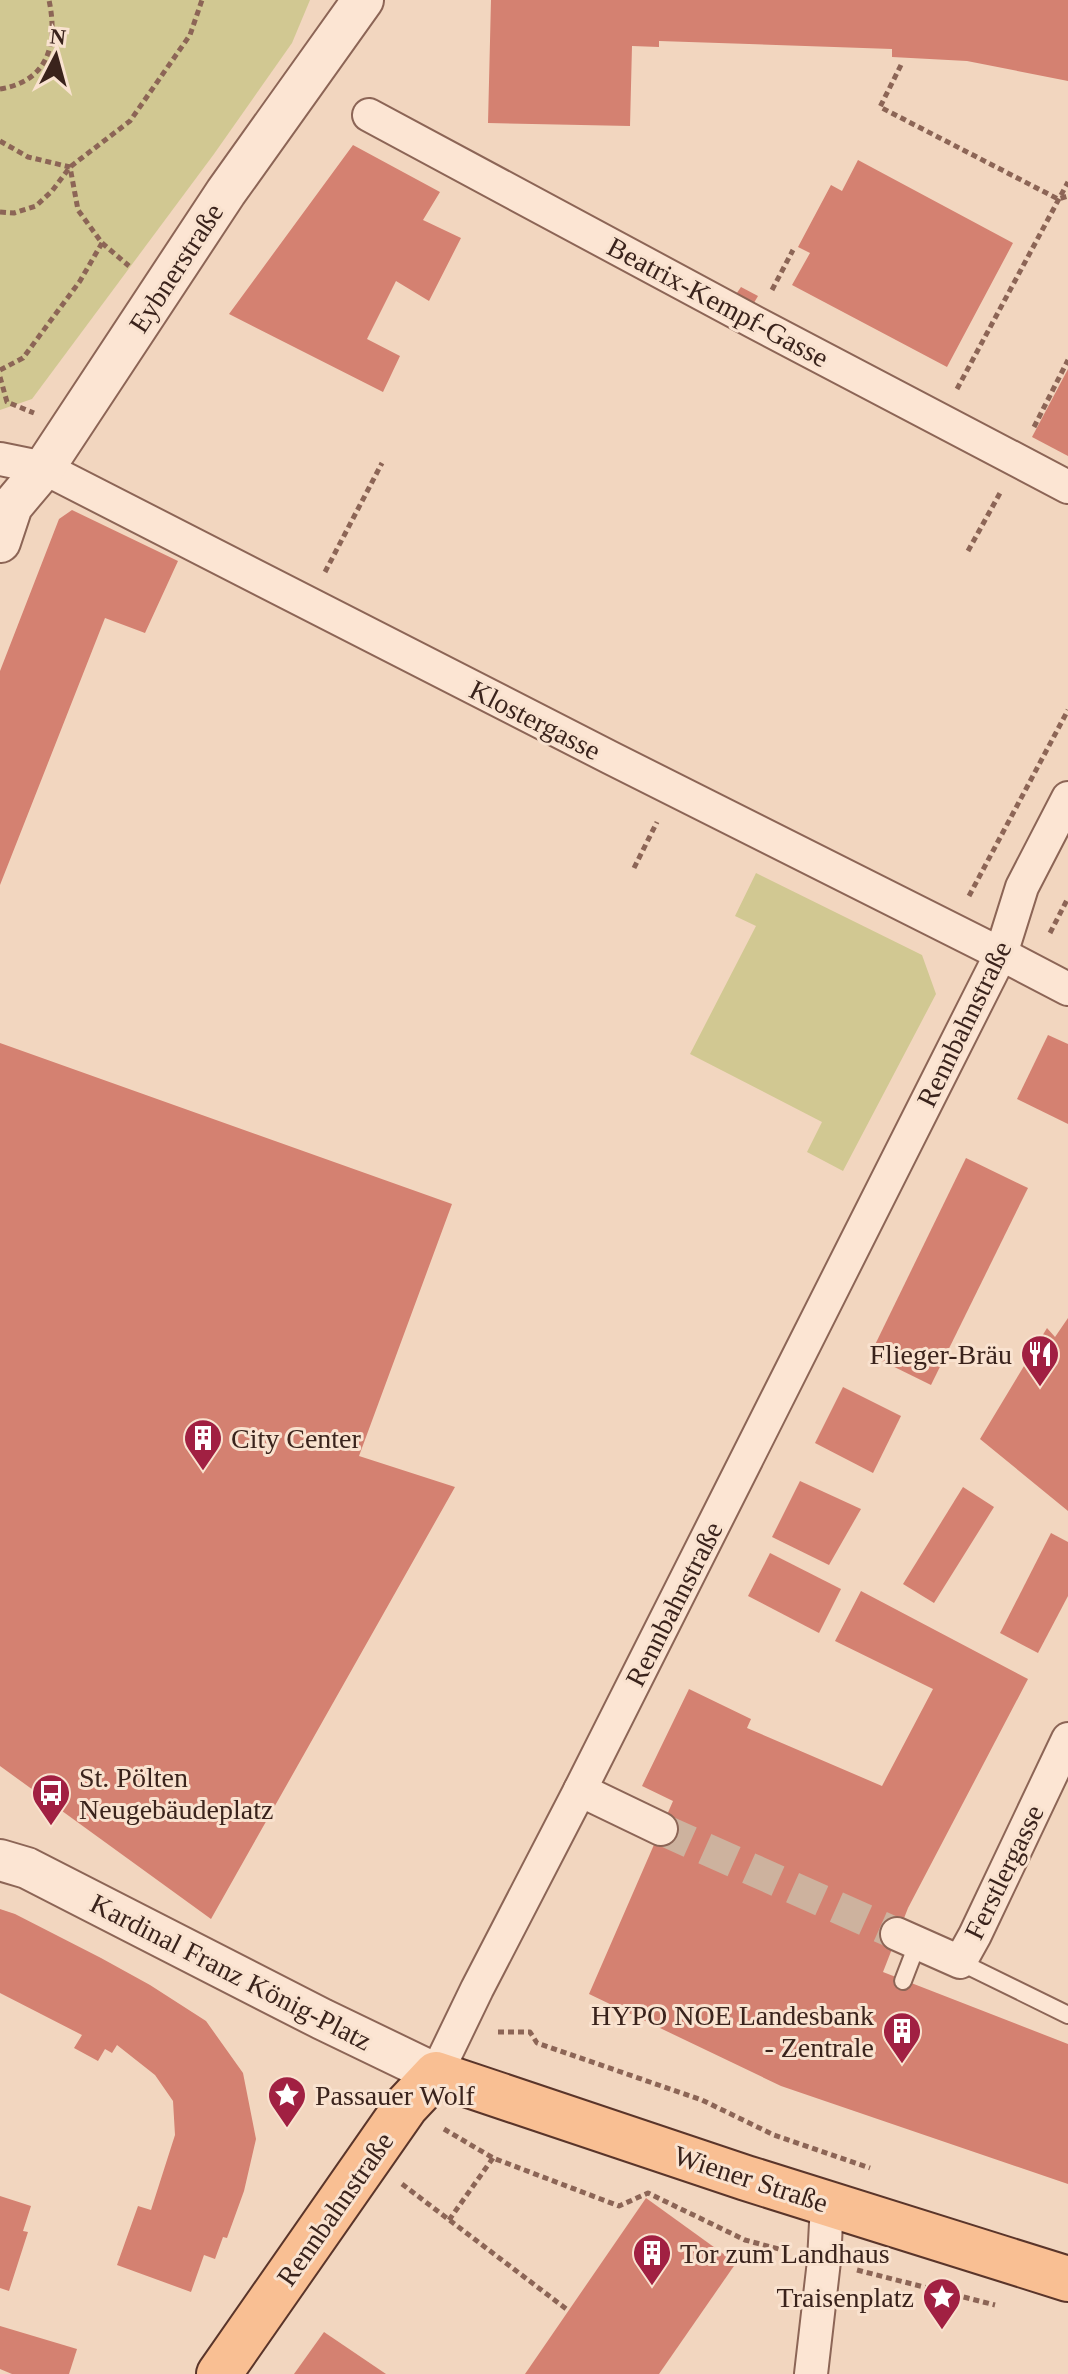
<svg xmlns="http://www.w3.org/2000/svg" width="1068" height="2374" viewBox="0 0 1068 2374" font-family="'Times New Roman',serif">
	<rect width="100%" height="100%" fill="#f2d6bf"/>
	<g fill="#d1c892">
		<path d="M0,0h310l-18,43 -78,111 -182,245 -32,11z"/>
		<path d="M756,873l166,82 14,39 -93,177 -36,-19 15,-30 -132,-68 66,-128 -21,-10z"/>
	</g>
	<g fill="#d48171">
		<path d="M491,0h577v81l-101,-20 -75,-4v-8l-233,-8v6l-27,-1 -2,80 -142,-3z"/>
		<path d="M353,145l87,47 -17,28 38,18 -32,63 -33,-20 -29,58 33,17 -17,36 -154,-78z"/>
		<path d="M858,160l155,83 -66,124 -155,-82 18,-32 -12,-6 33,-62 11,6z"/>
		<path d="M741,287l17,9 -10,17 -18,-10z"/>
		<path d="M1068,369v87l-36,-19z"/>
		<path d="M72,510l106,51 -33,72 -40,-15 -105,267v-214l59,-152z"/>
		<path d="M1048,1035l20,9v80l-51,-25z"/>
		<path d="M0,1043l452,161 -93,252 96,31 -244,432 -211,-153z"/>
		<path d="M966,1158l62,30 -97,197 -61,-30z"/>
		<path d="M1068,1318v193l-88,-72 67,-111 8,9z"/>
		<path d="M843,1387l58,29 -28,57 -58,-30z"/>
		<path d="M800,1481l61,28 -32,56 -57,-28z"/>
		<path d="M963,1487l31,20 -60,96 -31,-19z"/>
		<path d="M1051,1533l17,9v54l-30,57 -38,-20z"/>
		<path d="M770,1553l71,36 -22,44 -71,-37z"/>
		<path d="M861,1591l167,88 -120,229 -25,64 185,72v140l-287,-98 -192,-92 84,-193 -31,-15 47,-97 62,30 -4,9 135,58 51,-97 -98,-48z"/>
		<path d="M0,1909l15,5 86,44 49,27 56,36 37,52 13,66 -12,52 -17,47 -4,-1 -8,22 -11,-4 -13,37 -74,-27 21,-59 13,4 24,-75 -2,-34 -18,-26 -38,-30 -5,8 -7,-4 -7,12 -24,-13 8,-13 -82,-42z"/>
		<path d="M0,2196l31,10 -8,25 5,1 -19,59 -9,-3z"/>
		<path d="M646,2198l90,65 -77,111h-134z"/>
		<path d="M0,2326l77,23 -8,25h-57l-12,-5z"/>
		<path d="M324,2332l62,42h-92z"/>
	</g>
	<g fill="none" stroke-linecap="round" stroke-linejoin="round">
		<path stroke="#cdb29e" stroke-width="32" stroke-dasharray="32 16" stroke-linecap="butt" d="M661,1829l236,105"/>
		<g stroke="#8c6556" stroke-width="20">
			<g id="service">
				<path d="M960,1962l108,53"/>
				<path d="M903,1981l15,-39"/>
			</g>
		</g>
		<g stroke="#8c6556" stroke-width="36">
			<g id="minor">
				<path d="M369,115l385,207 314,165"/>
				<path d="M0,459l44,9 567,290 390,196 67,35"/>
				<path d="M580,1790l81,39"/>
				<path d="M897,1934l63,28 15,-27 93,-196"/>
				<path d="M436,2074l41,-85 103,-199 421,-836 21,-67 46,-89"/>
				<path d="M811,2374l13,-113 3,-57"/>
			</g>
		</g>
		<g stroke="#8c6556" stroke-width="44">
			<g id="tertiary">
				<path d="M0,542l12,-36 32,-38 182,-276 137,-192"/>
				<path d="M0,1860l27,8 295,151 114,55"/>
			</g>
		</g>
		<g stroke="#5a352a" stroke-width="48">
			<path id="primary" d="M219,2374l187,-268 30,-32 310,104 322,101"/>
		</g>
		<g stroke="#8c6556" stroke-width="5" stroke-dasharray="6 4" stroke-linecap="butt">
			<path d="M901,65l-21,42 178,92 10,-3"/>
			<path d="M0,89c49,-8 58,-46 49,-89"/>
			<path d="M0,141l28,16 42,10 8,43 24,33 27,23"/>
			<path d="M0,212l14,1 22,-7 16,-15 18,-24 60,-46 60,-86 12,-35"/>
			<path d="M772,290l21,-40"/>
			<path d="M0,370l23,-12 57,-77 22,-38"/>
			<path d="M0,377l7,25 27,11"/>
			<path d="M957,389l111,-207"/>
			<path d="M1034,427l34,-67"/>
			<path d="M968,551l32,-58"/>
			<path d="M325,572l57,-109"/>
			<path d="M634,868l23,-46"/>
			<path d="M969,896l99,-186"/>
			<path d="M1050,933l18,-35"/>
			<path d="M498,2032h32l7,11 165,57 72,35 96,33"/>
			<path d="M444,2129l49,29 126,48 29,-13 97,47 45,12"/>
			<path d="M402,2184l167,127"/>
			<path d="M449,2220l44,-62"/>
			<path d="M857,2270l138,35"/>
		</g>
		<use href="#service" stroke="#fce5d3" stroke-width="16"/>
		<use href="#minor" stroke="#fce5d3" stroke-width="32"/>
		<use href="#tertiary" stroke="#fce5d3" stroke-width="40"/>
		<use href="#primary" stroke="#f9bf93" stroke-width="44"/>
	</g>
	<defs>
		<g id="restaurant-pin" transform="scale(2)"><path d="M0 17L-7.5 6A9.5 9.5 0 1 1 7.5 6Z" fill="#a12042" stroke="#f9e2cf"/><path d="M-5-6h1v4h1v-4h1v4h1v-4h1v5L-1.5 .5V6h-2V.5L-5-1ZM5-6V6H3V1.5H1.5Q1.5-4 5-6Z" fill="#fff"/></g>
		<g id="building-pin" transform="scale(2)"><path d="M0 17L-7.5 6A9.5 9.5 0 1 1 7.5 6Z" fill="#a12042" stroke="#f9e2cf"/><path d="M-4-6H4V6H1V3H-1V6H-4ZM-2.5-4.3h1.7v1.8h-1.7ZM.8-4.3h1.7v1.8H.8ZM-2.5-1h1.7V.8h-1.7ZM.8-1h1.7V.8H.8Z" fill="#fff"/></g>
		<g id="bus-pin" transform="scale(2)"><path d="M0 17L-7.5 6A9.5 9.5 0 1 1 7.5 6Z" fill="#a12042" stroke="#f9e2cf"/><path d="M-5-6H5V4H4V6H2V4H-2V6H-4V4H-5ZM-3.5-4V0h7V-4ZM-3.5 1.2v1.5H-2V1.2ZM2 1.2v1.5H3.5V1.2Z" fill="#fff"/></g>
		<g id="sight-pin" transform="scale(2)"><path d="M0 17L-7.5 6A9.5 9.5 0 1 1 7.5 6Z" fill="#a12042" stroke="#f9e2cf"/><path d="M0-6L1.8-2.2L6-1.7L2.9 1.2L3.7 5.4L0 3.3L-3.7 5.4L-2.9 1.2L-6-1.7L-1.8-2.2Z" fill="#fff"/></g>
	</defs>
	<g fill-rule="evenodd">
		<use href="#restaurant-pin" x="1040" y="1354"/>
		<use href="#building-pin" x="203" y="1438"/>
		<use href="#bus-pin" x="51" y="1793"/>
		<use href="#building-pin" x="902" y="2031"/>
		<use href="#sight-pin" x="287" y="2095"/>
		<use href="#building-pin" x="652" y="2253"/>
		<use href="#sight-pin" x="942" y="2297"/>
	</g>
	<g text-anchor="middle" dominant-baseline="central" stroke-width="6" stroke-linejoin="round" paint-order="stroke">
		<g font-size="28" fill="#3a231c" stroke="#f9e2cf">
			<text transform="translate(176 268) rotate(-57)">Eybnerstraße</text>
			<text transform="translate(718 302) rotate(28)">Beatrix-Kempf-Gasse</text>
			<text transform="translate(535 720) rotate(27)">Klostergasse</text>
			<text transform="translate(964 1024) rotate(-64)">Rennbahnstraße</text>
			<text transform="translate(674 1604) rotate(-63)">Rennbahnstraße</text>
			<text transform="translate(1004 1872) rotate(-64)">Ferstlergasse</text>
			<text transform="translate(231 1972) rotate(27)">Kardinal Franz König-Platz</text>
			<text transform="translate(751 2179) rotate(18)">Wiener Straße</text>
			<text transform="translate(335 2209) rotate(-55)">Rennbahnstraße</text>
		</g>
		<g font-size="28" fill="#3a231c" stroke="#f9e2cf" text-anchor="start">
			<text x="1012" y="1354" text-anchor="end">Flieger-Bräu</text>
			<text x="231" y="1438">City Center</text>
			<text x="79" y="1777">St. Pölten<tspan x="79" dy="32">Neugebäudeplatz</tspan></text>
			<text x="874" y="2015" text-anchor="end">HYPO NOE Landesbank<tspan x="874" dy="32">- Zentrale</tspan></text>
			<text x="315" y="2095">Passauer Wolf</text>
			<text x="680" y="2253">Tor zum Landhaus</text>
			<text x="914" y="2297" text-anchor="end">Traisenplatz</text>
		</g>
	</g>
	<g transform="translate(56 56) rotate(6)" stroke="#f9e2cf" stroke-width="6" paint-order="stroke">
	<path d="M0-6L14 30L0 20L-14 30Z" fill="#3a231c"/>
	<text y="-12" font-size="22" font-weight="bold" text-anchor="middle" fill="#3a231c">N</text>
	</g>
</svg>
